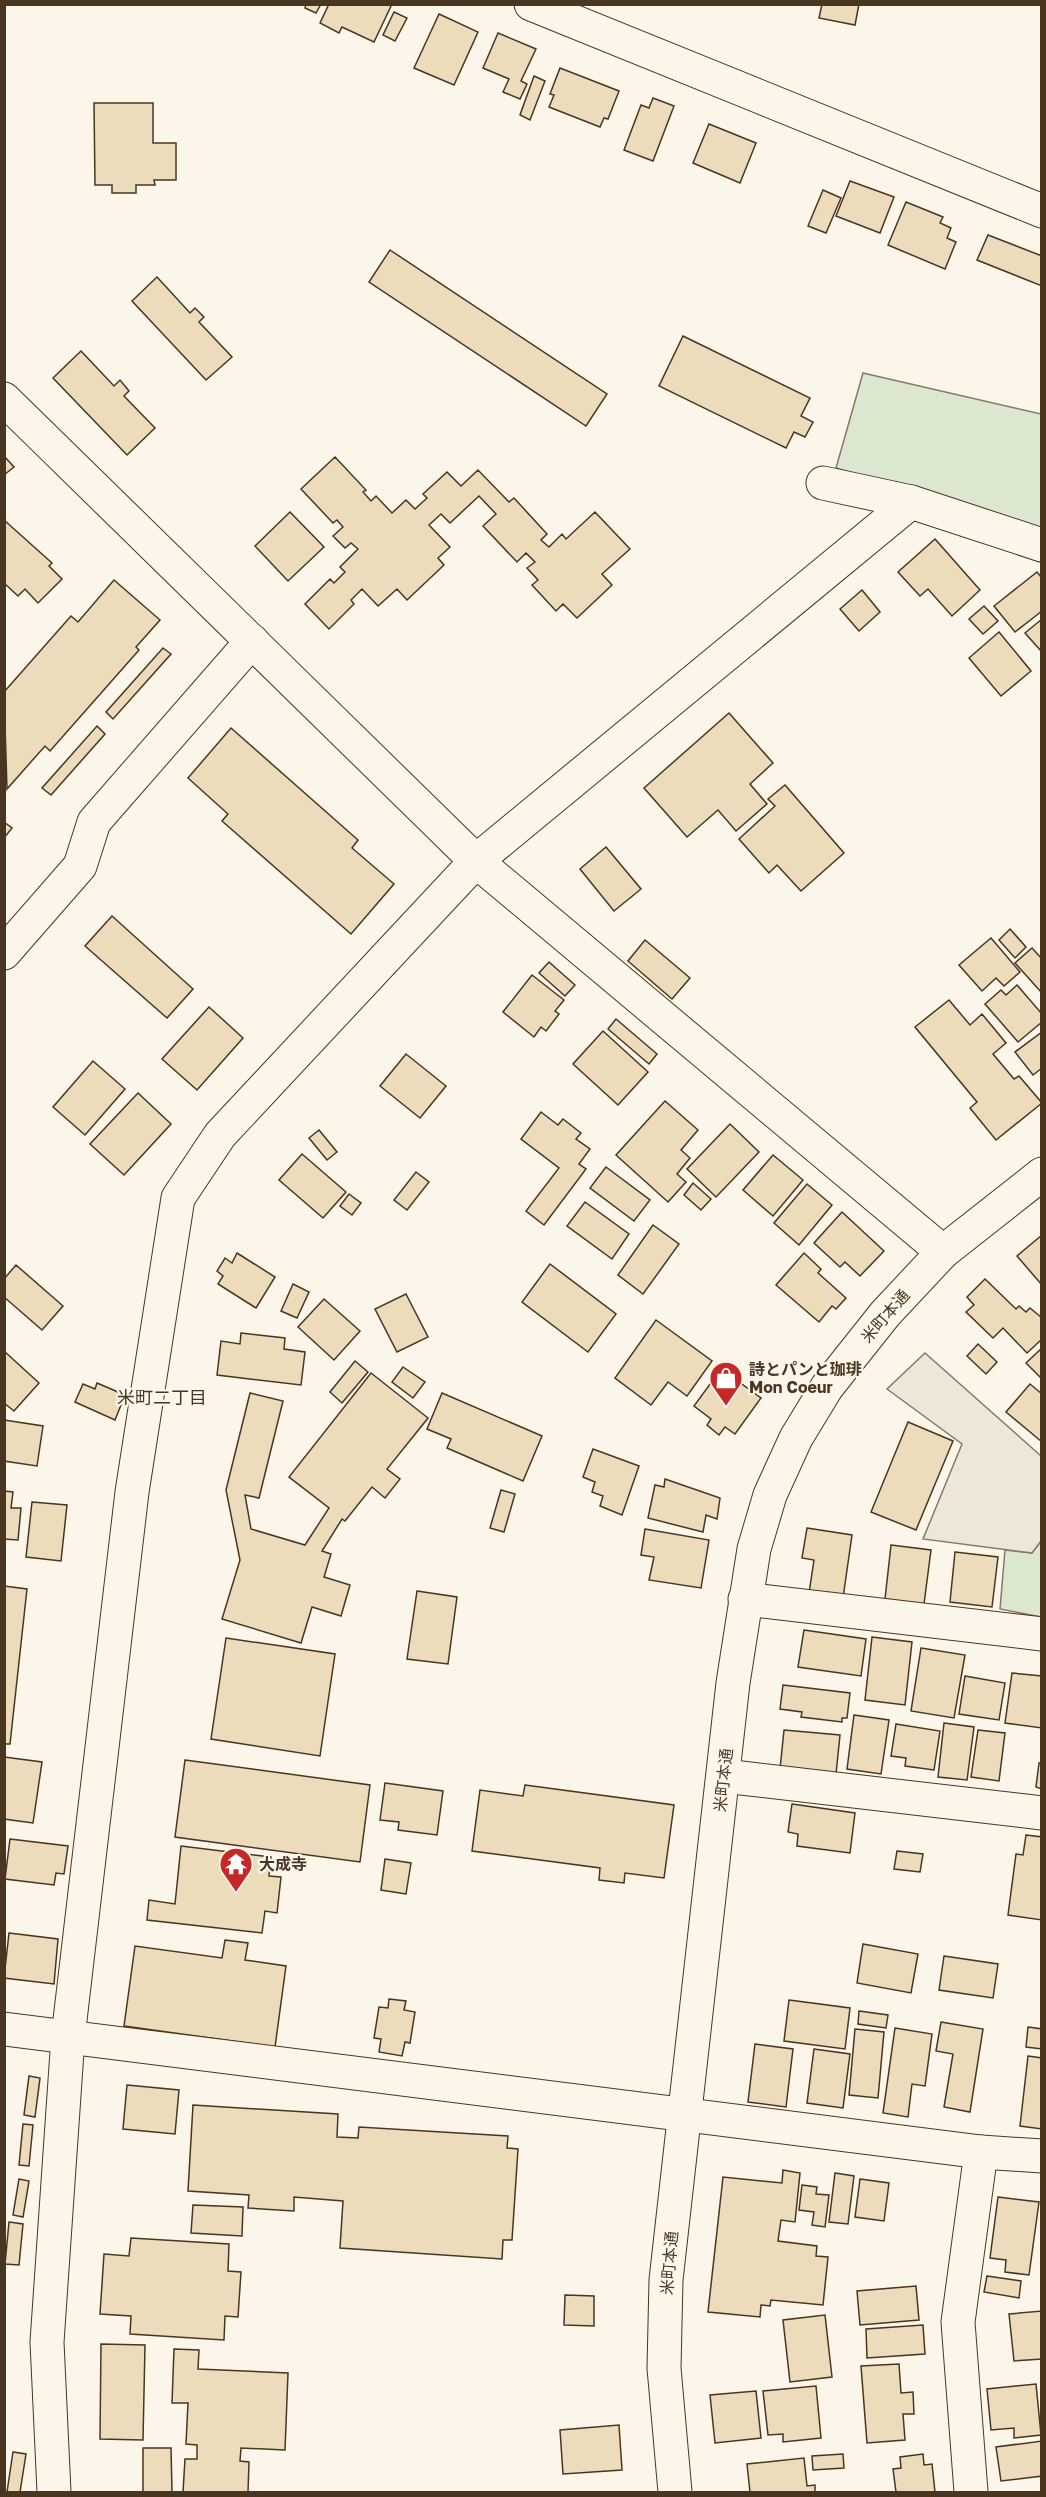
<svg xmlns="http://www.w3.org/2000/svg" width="1046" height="2497" viewBox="0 0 1046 2497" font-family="'Golos Text','Noto Sans JP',sans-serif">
	<rect width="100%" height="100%" fill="#fbf6e9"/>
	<g fill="#dce7d0" stroke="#887966" stroke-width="1.5">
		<path d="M863,373l178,41v115l-205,-61z"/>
		<path d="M1041,1541v76l-41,-8 5,-59 27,3z"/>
	</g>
	<path fill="#ede7d9" stroke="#887966" stroke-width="1.5" d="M925,1353l116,103v85l-9,12 -109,-14 39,-95 -75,-55z"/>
	<g fill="#ecdcbc" stroke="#4a3520" stroke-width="1.5">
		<path d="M306,4h15l-5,9 -11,-5z"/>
		<path d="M329,4h63l-18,38 -32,-15 -3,6 -19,-10z"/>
		<path d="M822,4h37l-4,21 -36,-7z"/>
		<path d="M394,12l13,6 -12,23 -12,-6z"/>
		<path d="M439,14l39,18 -24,53 -40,-17z"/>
		<path d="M498,33l38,16 -15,32 6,3 -7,15 -17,-7 6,-13 -26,-11z"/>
		<path d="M560,68l59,23 -11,28 -4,-1 -4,9 -51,-20 5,-12 -4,-1z"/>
		<path d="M534,76l11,5 -15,39 -10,-5z"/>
		<path d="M653,98l21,8 -21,55 -29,-11 17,-45 8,3z"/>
		<path d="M94,103h59v40h23v37h-22l1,5h-19v8h-24v-8h-17z"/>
		<path d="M709,124l47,19 -16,40 -47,-20z"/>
		<path d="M850,181l44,16 -14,36 -44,-17z"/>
		<path d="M823,190l18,8 -15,35 -18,-7z"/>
		<path d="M906,202l37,15 -3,6 11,5 -4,10 9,4 -11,27 -57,-24z"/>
		<path d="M988,235l54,21v30l-65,-26z"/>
		<path d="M390,250l217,144 -21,32 -217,-144z"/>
		<path d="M157,277l33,36 5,-5 9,9 -5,5 33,35 -26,23 -74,-79z"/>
		<path d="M683,336l127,62 -9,18 12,6 -8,15 -11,-5 -8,16 -127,-62z"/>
		<path d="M81,351l33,35 6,-6 9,11 -5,5 31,32 -28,27 -74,-77z"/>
		<path d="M4,456l10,11 -10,8z"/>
		<path d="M335,457l31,33 -3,2 8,9 5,-5 16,17 14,-13 9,9 12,-11 -4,-4 24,-22 14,14 17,-16 31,32 5,-4 33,36 -6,6 8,7 13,-13 4,5 29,-27 35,37 -28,25 10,11 -35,33 -14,-14 -7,7 -24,-26 6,-5 -11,-12 8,-6 -9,-9 -9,9 -34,-36 13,-12 -17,-18 -29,27 -9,-9 -12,11 21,22 -12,11 6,7 -37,35 -10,-11 -19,17 -16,-17 -11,11 3,4 -25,25 -24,-25 25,-25 4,4 11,-11 -5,-5 18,-18 -7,-6 -6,5 -12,-12 10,-9 -6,-7 -4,3 -32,-34z"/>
		<path d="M290,512l34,35 -36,34 -33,-35z"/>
		<path d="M4,520l48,43 -3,3 13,13 -24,24 -13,-14 -7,7 -14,-13z"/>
		<path d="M935,539l45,51 -28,26 -24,-27 -8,7 -22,-24z"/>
		<path d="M1037,572l5,6v33l-27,21 -21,-26z"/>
		<path d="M114,580l46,40 -24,27 3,3 -89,101 -5,-5 -38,43 -3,-97 67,-76 7,6z"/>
		<path d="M862,590l18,22 -21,19 -19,-22z"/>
		<path d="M984,606l14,15 -15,13 -14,-15z"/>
		<path d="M1042,619v33l-17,-19z"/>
		<path d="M999,632l32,39 -30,25 -32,-38z"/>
		<path d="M163,648l8,6 -58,65 -7,-7z"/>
		<path d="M729,713l44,50 -23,21 17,20 -31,27 -18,-21 -31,27 -43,-49z"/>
		<path d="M97,726l8,8 -54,61 -9,-7z"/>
		<path d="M231,728l127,112 -6,8 42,36 -43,50 -129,-113 6,-7 -40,-36z"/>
		<path d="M785,785l59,68 -43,38 -24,-26 -8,8 -30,-34 36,-33 -7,-7z"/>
		<path d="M4,822l8,6 -8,10z"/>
		<path d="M606,847l35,42 -27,22 -34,-42z"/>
		<path d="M112,916l81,73 -26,29 -82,-72z"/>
		<path d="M1010,929l16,18 -11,11 -16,-18z"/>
		<path d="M991,938l29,34 -16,14 -8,-8 -14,13 -23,-26z"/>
		<path d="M645,940l45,38 -18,21 -44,-38z"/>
		<path d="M1032,948l10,11v34l-27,-30z"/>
		<path d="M549,962l26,23 -10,11 -26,-23z"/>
		<path d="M532,975l32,25 -9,11 4,3 -13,17 -5,-4 -7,10 -31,-25z"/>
		<path d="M1017,985l25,29v8l-24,20 -33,-38 16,-14 5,5z"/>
		<path d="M949,1000l21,25 12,-11 24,29 -13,11 21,25 5,-3 23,27 -46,37 -26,-32 7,-6 -62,-75z"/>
		<path d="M209,1007l34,31 -46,52 -35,-31z"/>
		<path d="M616,1019l41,35 -8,10 -41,-35z"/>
		<path d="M603,1031l45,41 -30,33 -45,-41z"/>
		<path d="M1042,1032v36l-9,7 -18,-23z"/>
		<path d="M406,1054l40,32 -26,32 -40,-32z"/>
		<path d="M93,1061l32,28 -40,46 -32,-28z"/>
		<path d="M138,1093l33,31 -47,51 -34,-31z"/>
		<path d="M665,1101l33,29 -17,20 9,8 -13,16 9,8 -18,20 -52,-47z"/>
		<path d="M541,1112l17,13 5,-6 18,14 -5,6 14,10 -11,15 7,5 -42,56 -18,-14 33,-43 -38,-29z"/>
		<path d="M730,1124l29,28 -43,45 -29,-28z"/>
		<path d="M319,1130l18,22 -10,8 -18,-22z"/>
		<path d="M302,1154l44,38 -23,26 -44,-38z"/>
		<path d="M773,1155l30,25 -30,36 -30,-26z"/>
		<path d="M606,1167l44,33 -16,21 -44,-33z"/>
		<path d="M416,1172l13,10 -22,28 -13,-10z"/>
		<path d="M693,1183l18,16 -10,11 -17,-15z"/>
		<path d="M807,1184l25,21 -33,40 -25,-22z"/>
		<path d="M349,1194l12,9 -9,12 -12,-9z"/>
		<path d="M585,1202l44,32 -17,25 -45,-33z"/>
		<path d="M842,1212l42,39 -24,25 -15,-14 -5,5 -26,-24z"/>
		<path d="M653,1225l26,19 -36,50 -25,-19z"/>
		<path d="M1042,1235v50l-25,-29z"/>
		<path d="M237,1253l38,24 -19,31 -38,-24 5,-8 -6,-5 8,-13 7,5z"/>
		<path d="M804,1253l17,16 -3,4 28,25 -10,11 -4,-3 -13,16 -43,-37z"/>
		<path d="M550,1264l66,50 -28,38 -66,-50z"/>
		<path d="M16,1265l47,41 -21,24 -38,-33v-18z"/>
		<path d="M985,1279l31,30 3,-3 7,6 4,-4 12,10v21l-15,14 -24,-25 -10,10 -27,-26 8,-7 -7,-8z"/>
		<path d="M293,1284l16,8 -12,26 -16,-7z"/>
		<path d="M406,1294l22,43 -31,15 -22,-43z"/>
		<path d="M324,1299l36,32 -26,29 -36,-33z"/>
		<path d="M656,1320l56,41 -25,35 -19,-14 -17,23 -36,-27z"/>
		<path d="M241,1333l44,5 -1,11 21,3 -4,33 -84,-10 4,-34 19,3z"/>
		<path d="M978,1344l19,18 -11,12 -19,-18z"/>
		<path d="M1042,1348v31l-16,-16z"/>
		<path d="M4,1351l35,32 -25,28 -10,-8z"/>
		<path d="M355,1361l13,11 -26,31 -12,-11z"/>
		<path d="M403,1367l22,15 -12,16 -21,-16z"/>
		<path d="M721,1369l40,29 -26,36 -10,-7 -6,8 -12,-10 4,-6 -17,-13z"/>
		<path d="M371,1373l57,45 -41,51 13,10 -15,19 -13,-11 -27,34 -3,-2 -20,32 9,3 -7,23 26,8 -9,31 -29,-9 -11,36 -79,-24 18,-59 -14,-70 24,-97 33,8 -24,97 -14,-3 6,34 54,16 24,-37 -40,-31z"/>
		<path d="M97,1383l28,12 -10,25 -40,-18 8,-18 12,5z"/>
		<path d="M1030,1384l12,10v48l-36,-30z"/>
		<path d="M442,1393l100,43 -19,45 -76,-33 4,-9 -24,-10z"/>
		<path d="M4,1420l39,6 -6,40 -33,-5z"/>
		<path d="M908,1422l45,19 -37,89 -45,-18z"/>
		<path d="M593,1449l46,17 -17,49 -22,-9 3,-10 -11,-4 3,-10 -12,-5z"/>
		<path d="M665,1479l55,19 -3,21 -11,-4 -3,17 -55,-14 7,-33 9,2z"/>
		<path d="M501,1490l14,4 -11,38 -14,-4z"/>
		<path d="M4,1491l9,1 -2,16h10l-3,32 -14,-1z"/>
		<path d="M32,1502l35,3 -6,56 -35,-4z"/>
		<path d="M807,1528l45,7 -9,63 -34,-5 5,-33 -12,-2z"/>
		<path d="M645,1529l64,11 -8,48 -52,-8 5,-23 -13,-2z"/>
		<path d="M891,1545l40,5 -7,54 -39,-5z"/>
		<path d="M955,1552l43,5 -6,50 -42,-5z"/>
		<path d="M4,1586l23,3 -17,155h-6z"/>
		<path d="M417,1591l40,6 -9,67 -41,-5z"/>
		<path d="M804,1630l62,9 -5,37 -63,-9z"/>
		<path d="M872,1637l40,5 -7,63 -40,-5z"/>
		<path d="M226,1638l109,16 -15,102 -109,-17z"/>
		<path d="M921,1648l44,7 -11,63 -43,-7z"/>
		<path d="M1012,1673l30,3v52l-37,-5z"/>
		<path d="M965,1676l40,7 -6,37 -40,-6z"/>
		<path d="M783,1685l67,8 -3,25h-5v4l-41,-5 1,-5 -22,-3z"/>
		<path d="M854,1715l35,5 -8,54 -34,-5z"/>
		<path d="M944,1723l30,4 -7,53 -29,-3z"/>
		<path d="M896,1724l44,7 -6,39 -29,-4 1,-8 -15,-2z"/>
		<path d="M784,1730l56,5 -4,39 -56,-5z"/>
		<path d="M978,1730l27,3 -6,48 -28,-4z"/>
		<path d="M4,1757l38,5 -9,61 -29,-4z"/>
		<path d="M185,1760l185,25 -10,77 -185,-25z"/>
		<path d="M1039,1763h3v26l-6,-2z"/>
		<path d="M385,1783l58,8 -6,44 -39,-5 1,-8 -19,-2z"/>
		<path d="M525,1785l149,20 -10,73 -39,-5 -1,10 -25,-3 1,-12 -128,-17 8,-61 43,6z"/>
		<path d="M792,1804l63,9 -5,40 -53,-7 1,-12 -10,-2z"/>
		<path d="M1026,1835l16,2v83l-34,-5 8,-61 7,1z"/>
		<path d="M10,1839l58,7 -4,28 -8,-1 -2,12 -49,-6z"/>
		<path d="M181,1846l90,11 -2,19 12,1 -4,36 -12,-2 -3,22 -115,-13 2,-20 26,4z"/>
		<path d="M897,1851l26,3 -3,18 -26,-3z"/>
		<path d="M385,1859l26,4 -5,31 -25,-4z"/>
		<path d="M9,1933l49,6 -4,45 -50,-6z"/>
		<path d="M225,1940l23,3 -3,17 41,6 -11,81 -151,-21 11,-80 87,12z"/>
		<path d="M863,1944l55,10 -7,39 -54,-10z"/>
		<path d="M944,1956l54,8 -5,34 -54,-8z"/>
		<path d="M389,1999l17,2 -2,9 11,2 -5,31 -5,-1 -3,14 -23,-4 2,-13 -7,-1 5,-31 9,1z"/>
		<path d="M789,2000l61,8 -5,41 -61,-8z"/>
		<path d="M859,2011l29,4 -2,13 -28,-4z"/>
		<path d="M941,2022l42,7 -13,83 -26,-5 9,-53 -17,-3z"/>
		<path d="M1028,2027l14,2v20l-16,-2z"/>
		<path d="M895,2028l37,6 -7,52 -13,-2 -4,33 -25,-4z"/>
		<path d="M855,2029l29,3 -6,66 -29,-3z"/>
		<path d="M755,2044l38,5 -7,58 -38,-5z"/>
		<path d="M814,2049l36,5 -7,54 -36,-5z"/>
		<path d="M1028,2056l14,2v71l-22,-3z"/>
		<path d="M29,2076l11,2 -5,39 -11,-2z"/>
		<path d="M127,2085l52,5 -4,44 -52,-5z"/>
		<path d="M193,2105l145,9 -1,23 21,1 1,-11 149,9 -1,12 11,1 -6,91h-9l-1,19 -162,-11 3,-47 -49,-4v14l-46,-3 1,-13 -61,-4z"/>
		<path d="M23,2124l10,1 -4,41 -10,-1z"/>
		<path d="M783,2170l17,3 -5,49 -14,-2 -3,21 39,5 -1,10 12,1 -5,48 -52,-5 -1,6 -9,-1 -1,12 -52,-5 15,-135 59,6z"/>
		<path d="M835,2173l19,3 -6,48 -19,-2z"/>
		<path d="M19,2179l10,2 -6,36 -10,-2z"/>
		<path d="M860,2179l29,4 -5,38 -29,-4z"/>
		<path d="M802,2185l15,2 -1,7 13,1 -4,32 -13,-2 2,-13 -15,-2z"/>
		<path d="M998,2197l41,5 -10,73 -24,-3 1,-12 -16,-2z"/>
		<path d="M193,2205l50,2 -1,29 -51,-3z"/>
		<path d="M9,2222l14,2 -4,41 -14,-1z"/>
		<path d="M131,2238l98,6 -1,27 13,1 -3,45 -13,-1 -1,24 -94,-6 1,-18 -31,-2 4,-60 25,2z"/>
		<path d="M987,2276l34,5 -2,17 -35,-6z"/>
		<path d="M916,2286l3,34 -59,5 -3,-34z"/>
		<path d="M565,2295l29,1v30l-30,-1z"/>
		<path d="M1042,2311v48l-28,2 -5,-47z"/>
		<path d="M825,2315l7,62 -42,5 -7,-62z"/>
		<path d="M923,2325l2,29 -58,4 -1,-29z"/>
		<path d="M101,2344l44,1 -2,95 -43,-1z"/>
		<path d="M174,2349l25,1 -1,19 90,4 -3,77 -44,-2 -1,13 9,1 -1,30h-65l2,-33h12v-14l-11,-1 2,-41h-16z"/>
		<path d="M899,2364l2,29 12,-1 1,22h-11l2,26 -38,3 -6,-77z"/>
		<path d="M1036,2384l5,51 -27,3v-10l-23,2 -4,-41z"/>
		<path d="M816,2386l5,52 -38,4v-8l-15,1 -5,-44z"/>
		<path d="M756,2391l5,47 -46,5 -5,-48z"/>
		<path d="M619,2425l3,45 -59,4 -3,-44z"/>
		<path d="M1042,2441v35l-41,5 -5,-34z"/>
		<path d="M143,2448h28l1,44h-29z"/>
		<path d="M13,2452l13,2 -6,38h-13z"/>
		<path d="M843,2454l1,14 -31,2 -1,-14z"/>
		<path d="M923,2454l1,11 8,-1 3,28h-39l-3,-23 8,-1 -1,-11z"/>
		<path d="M804,2458l3,28 8,-1v7h-65l-3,-28z"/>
	</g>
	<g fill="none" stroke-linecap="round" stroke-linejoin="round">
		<g stroke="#4a3520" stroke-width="35">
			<g id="minor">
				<path d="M531,4l511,207"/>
				<path d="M4,399l472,462 467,391"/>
				<path d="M823,483l88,19 131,43"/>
				<path d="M4,953l76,-87 14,-44 158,-181"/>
				<path d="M745,1599l297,35"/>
				<path d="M724,1776l318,37"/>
				<path d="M4,2029l977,123 61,4"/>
				<path d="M54,2492l-7,-150 21,-305 64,-545 46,-294 42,-63 256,-274 435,-359"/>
				<path d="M675,2492l-11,-124 2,-88 67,-597 21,-134 16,-54 26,-57 31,-51 58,-73 58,-62 99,-78"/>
				<path d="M971,2492l-13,-170 23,-170"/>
			</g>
		</g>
		<use href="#minor" stroke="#fbf6e9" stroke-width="33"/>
	</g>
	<defs>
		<g id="shop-pin" transform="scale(1.725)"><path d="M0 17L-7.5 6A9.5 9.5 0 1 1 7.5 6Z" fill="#c62828" stroke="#fbf6e9"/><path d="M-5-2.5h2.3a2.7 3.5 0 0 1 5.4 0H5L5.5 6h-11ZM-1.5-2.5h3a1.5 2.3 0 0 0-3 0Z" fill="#fff"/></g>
		<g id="temple-pin" transform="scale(1.725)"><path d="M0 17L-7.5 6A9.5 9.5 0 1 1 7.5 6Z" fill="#c62828" stroke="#fbf6e9"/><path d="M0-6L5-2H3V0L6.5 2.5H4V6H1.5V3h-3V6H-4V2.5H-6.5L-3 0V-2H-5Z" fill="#fff"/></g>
	</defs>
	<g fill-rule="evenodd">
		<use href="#shop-pin" x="726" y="1378"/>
		<use href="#temple-pin" x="236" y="1864"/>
	</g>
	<g text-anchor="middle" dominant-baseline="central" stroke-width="4.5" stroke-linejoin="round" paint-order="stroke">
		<g font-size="16" fill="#4a3520" stroke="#fbf6e9">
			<text transform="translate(885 1316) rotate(-49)">米町本通</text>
			<text transform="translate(723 1780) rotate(-84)">米町本通</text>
			<text transform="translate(669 2263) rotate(-85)">米町本通</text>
		</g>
		<g font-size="16" font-weight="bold" fill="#4a3520" stroke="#fbf6e9" text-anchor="start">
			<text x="749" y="1369">詩とパンと珈琲<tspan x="749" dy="18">Mon Coeur</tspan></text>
			<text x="259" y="1864">大成寺</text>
		</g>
		<g font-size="18" fill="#4a3520" stroke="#fbf6e9">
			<text x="162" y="1397">米町二丁目</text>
		</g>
	</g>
	<rect width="1046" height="2497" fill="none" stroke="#4a3520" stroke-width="12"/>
</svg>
